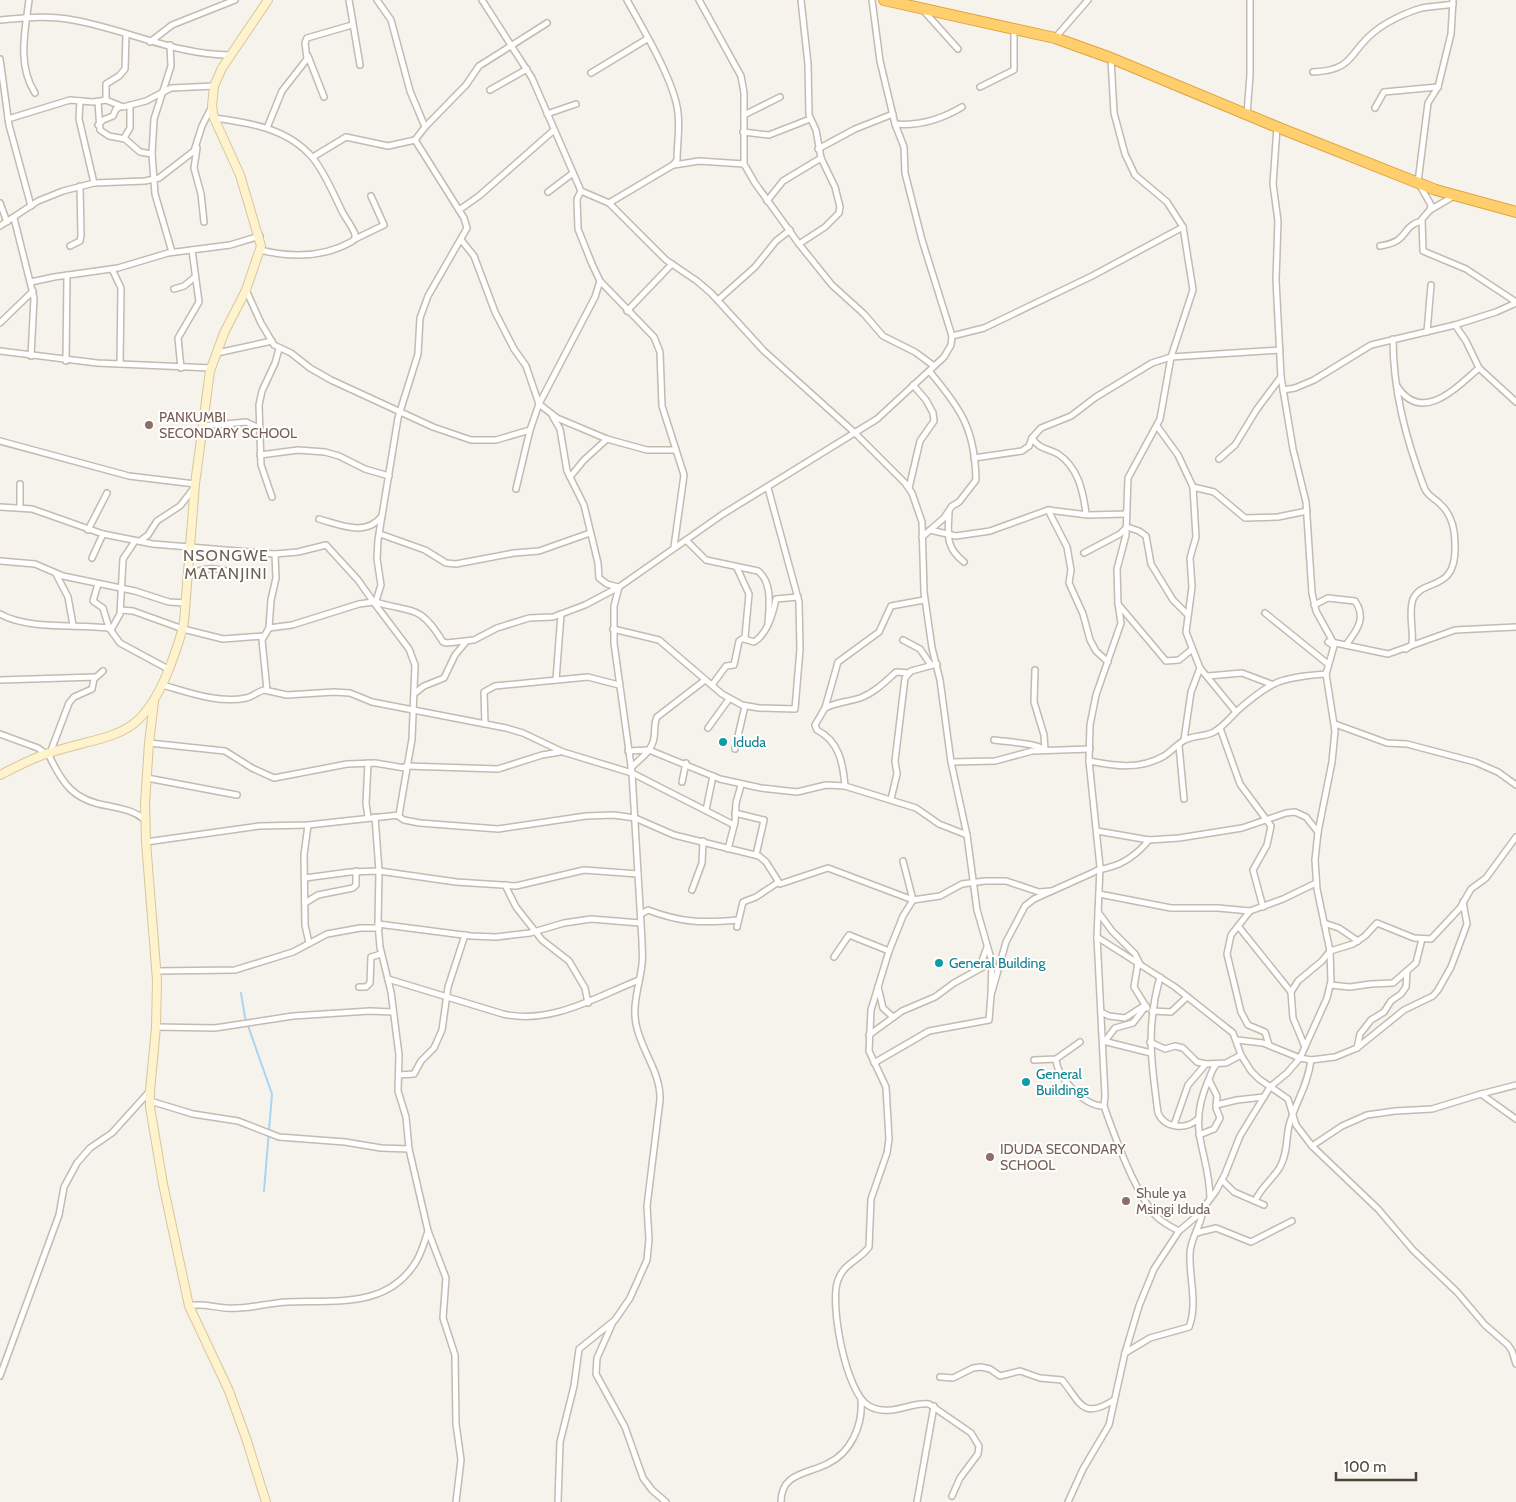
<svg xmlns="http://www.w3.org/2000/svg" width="1516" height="1502" viewBox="0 0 1516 1502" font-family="Cabin,sans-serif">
	<rect width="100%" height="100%" fill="#f6f3ec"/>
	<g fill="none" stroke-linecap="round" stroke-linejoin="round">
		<path stroke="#a9d4f2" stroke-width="2" d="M241,993l4,24 27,77 -8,97"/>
		<g stroke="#c2bbae" stroke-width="8">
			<g id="street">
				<path d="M29,0c-4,31 -12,65 6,93"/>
				<path d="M349,0l11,65"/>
				<path d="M377,0l14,20 19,71 15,36"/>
				<path d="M482,0l50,78 49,113 28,12 57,57 31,21 14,12 53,58 91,82 50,50 7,10 10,29 2,70 8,56 8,32 11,82 16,73 10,75 15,52 -1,33"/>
				<path d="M699,0l42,76 3,17v71l11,19 44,61 33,41 32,29 19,22 32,16 19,14"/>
				<path d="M923,10l35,39"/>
				<path d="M0,20c24,-2 48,-5 73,0 52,9 103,35 157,35"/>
				<path d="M1055,38l33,-38"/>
				<path d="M150,42l22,-17 63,-25"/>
				<path d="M170,45l1,21 -17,53 -2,35 3,40 17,58"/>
				<path d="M308,56l16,41"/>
				<path d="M0,59l9,66 22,81"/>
				<path d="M1111,59l3,54 11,41 10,21 32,27 16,25 10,63 -22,67 -11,62 -32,59 -2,57 -9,34 1,34 3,20 -25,72 -6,30 -1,36 11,106 -3,70 8,159 -1,10c10,29 32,88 52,110 7,7 15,11 23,15"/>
				<path d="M1313,72c42,-2 35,-19 61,-40 12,-10 33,-20 48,-24 10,-2 21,-2 31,-4"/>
				<path d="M591,73l56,-34"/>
				<path d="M980,87l34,-17v-41"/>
				<path d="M490,90l37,-21"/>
				<path d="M106,100v-16l13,-8 6,-7 1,-34"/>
				<path d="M80,101l-1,18 15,64"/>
				<path d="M98,102l2,28 9,6 16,3"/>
				<path d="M130,105v23l-6,10 16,14 12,2"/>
				<path d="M1375,108l9,-16 54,-5"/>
				<path d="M547,114l29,-10"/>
				<path d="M1247,114l3,-39v-75"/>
				<path d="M744,115l36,-18"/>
				<path d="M214,118c36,5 73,10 98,39 12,14 20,34 28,50 4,10 11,17 15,27v5l-4,3c-29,16 -59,16 -91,8"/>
				<path d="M8,119l62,-19 23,2 13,-2 17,7 23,-6 25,-13 43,-2"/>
				<path d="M895,124c23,2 47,-5 67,-17"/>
				<path d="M98,125l5,-5 10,-4 3,-7 4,-2"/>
				<path d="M267,128l15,-37 25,-32 -2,-16 2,-5 45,-13"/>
				<path d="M743,132l26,3 41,-16"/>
				<path d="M197,148l-3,20 7,26 3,28"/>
				<path d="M818,149l37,-20 38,-15"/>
				<path d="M313,157l33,-20 42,9 27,-6"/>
				<path d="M674,165l25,-4 45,3"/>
				<path d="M581,191l-4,8 1,30 14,35 8,17 54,56 6,15 2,54 22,69 -10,72"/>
				<path d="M548,192l25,-19"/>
				<path d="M1454,196l-24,14 -8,9 1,32 43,18 50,33"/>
				<path d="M767,201l16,-20 38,-23"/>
				<path d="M0,203l7,19"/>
				<path d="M609,203l64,-38 4,-5c0,-15 3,-32 1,-47 -3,-31 -35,-84 -51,-113"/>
				<path d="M459,210l20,-14 75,-66"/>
				<path d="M1430,210l1,-5 -13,-23 10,-79 10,-16 13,-53 2,-34"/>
				<path d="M14,218l20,80 -3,58"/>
				<path d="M0,226l38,-25 25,-10 31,-8 51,-2 14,-3 35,-27 8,-25 10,-20"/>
				<path d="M355,239l29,-14 -13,-29"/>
				<path d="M462,241l12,15 21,56 19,37 12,17 13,38 18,14 50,21 40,11h29"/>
				<path d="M799,244l26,-17 14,-14 1,-6 -5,-20 -14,-29 -5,-28 -7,-15 -1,-51 -7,-64"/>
				<path d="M70,246l10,-5 1,-6 -1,-49"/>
				<path d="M1380,246c31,-5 19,-18 41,-25"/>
				<path d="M112,269l9,19 -1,76"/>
				<path d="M31,282l23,-5 64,-9 50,-15 62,-8 30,-9"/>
				<path d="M174,289l10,-3 11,-9"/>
				<path d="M246,290l15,33 13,22 17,8 19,15 21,12 102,47 38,13h25l34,-10"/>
				<path d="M718,300l37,-33 21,-26 14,-11"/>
				<path d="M627,311l45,-47"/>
				<path d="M0,323l33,-32"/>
				<path d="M1455,325l11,16 13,27 37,34"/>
				<path d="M1427,332l4,-47"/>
				<path d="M952,336l32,-8 108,-52 91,-49"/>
				<path d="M1393,339c0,52 13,100 31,148 3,9 9,10 15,16 12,10 16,26 16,41 2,50 -32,33 -42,55 -5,14 1,32 -1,46l-6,4"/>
				<path d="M0,351l97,12 114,5"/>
				<path d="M217,353l55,-12"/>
				<path d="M66,361l1,-86"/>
				<path d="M181,368l-3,-30 21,-36 -7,-52"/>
				<path d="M1397,386c25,39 60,1 82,-18"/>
				<path d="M1283,390l12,-2 19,-8 57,-35 84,-20 41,-13 20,-9"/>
				<path d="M553,417l7,12 7,42 17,34 14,58 1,15 8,6 11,3"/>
				<path d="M204,426l42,-4 13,6"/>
				<path d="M1157,426l21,29 15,32 21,5 31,26 33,-1 29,-6"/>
				<path d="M1032,438c7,11 15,10 26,16 20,13 25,37 28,59"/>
				<path d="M0,441l129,35 66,8"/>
				<path d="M260,455l38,-5 27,2 14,4 26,13 24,7"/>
				<path d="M974,458l48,-7 7,-5 3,-8 9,-10 30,-12 25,-19 56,-34 19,-6 109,-7"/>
				<path d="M1219,459l16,-14 22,-36 24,-32"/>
				<path d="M570,477l14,-17 23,-21"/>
				<path d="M1193,487l3,50 -6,21 2,29 -6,45 14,36 36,44"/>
				<path d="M909,488l11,-47 14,-20 -1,-8 -7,-13 -13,-15"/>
				<path d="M516,489l14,-59 9,-26 56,-107 5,-16"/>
				<path d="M272,497l-11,-32 -2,-60 3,-14 13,-28 4,-14"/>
				<path d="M0,507l32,2 71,25 50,10 122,10 23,-2 28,-7 32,35 17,24"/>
				<path d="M20,507v-23"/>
				<path d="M1048,510l19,37 4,23 -2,13 14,31 7,26 6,11 12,11"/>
				<path d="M949,512c-1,23 -4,35 15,50"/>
				<path d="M319,519c22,6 47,18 63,-3"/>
				<path d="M88,530l19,-37"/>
				<path d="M930,530l26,6 34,-5 58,-21 40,5 38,-1v-2"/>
				<path d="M380,534l45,16 21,13 10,1 58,-11 25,-2 51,-18"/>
				<path d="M922,537l22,-19 8,-12 7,-4 17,-22c-1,-51 -15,-71 -46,-108"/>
				<path d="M686,540l20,20 52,11c15,12 11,36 10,53"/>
				<path d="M140,541l8,-6 9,-14 23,-15 14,-18"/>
				<path d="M1084,553l36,-19 7,-7 12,4 7,5 5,28 22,36 15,15"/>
				<path d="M92,558l11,-24"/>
				<path d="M0,561l35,3 28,12 72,15 34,11 17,1"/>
				<path d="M56,574l12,23 5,28"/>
				<path d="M187,576c19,-11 35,-8 54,0"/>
				<path d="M98,584l-5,17 10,7 6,20"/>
				<path d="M375,602c38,11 45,2 68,40l4,1 27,-3 23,-12 32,-10 24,-1 32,-12 34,-18"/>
				<path d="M1118,604l48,57 13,-1 12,-10"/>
				<path d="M1314,605l14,-7 27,3c12,17 2,29 -9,44"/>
				<path d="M121,610l12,1 50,18 40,10 40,-3"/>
				<path d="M1265,613l63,51"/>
				<path d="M0,614c28,16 76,10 109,14l11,15 48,26"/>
				<path d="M269,628l23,-3 67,-21 14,-2"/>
				<path d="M613,629l46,11 63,54 20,11 17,3 36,1 5,-60 -1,-47 -31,-114"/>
				<path d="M111,630l9,-16 3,-55 12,-18"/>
				<path d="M744,639l10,3c14,-9 19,-29 22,-43l22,-2"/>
				<path d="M903,640l17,9 11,16"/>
				<path d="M1331,642l57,12 67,-24 61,-3"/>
				<path d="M1035,670l-1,32 10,33 1,15"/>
				<path d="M1208,676l34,-3 29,11"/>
				<path d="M0,680l96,-3"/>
				<path d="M556,680l5,-66"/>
				<path d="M163,685c24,7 57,19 83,13 6,-1 11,-6 18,-8l23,5 47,-3 16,1 22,9 134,26 17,5 40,19 69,21 102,52"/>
				<path d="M712,685l14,-19 8,-1 5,-24 6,-4 4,-43 -12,-26"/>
				<path d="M267,690l-5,-50 7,-12 2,-28 5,-22 -1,-24"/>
				<path d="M415,693l9,-7 20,-8 11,-23 11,-13"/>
				<path d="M825,708c11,-6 23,-6 35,-10 14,-5 25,-16 36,-26l13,1"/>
				<path d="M485,724l-1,-32 11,-6 93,-9 31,8"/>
				<path d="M1335,724l52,19 20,1 68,18 23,10 18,13"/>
				<path d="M708,728l21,-29"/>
				<path d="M1220,728l20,56 31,42 -4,19 -14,25 10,37"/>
				<path d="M0,734l38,14 8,6"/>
				<path d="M994,740c14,2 42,3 51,10"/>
				<path d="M1184,740l7,-48 9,-24"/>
				<path d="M149,743l76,8 27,17 22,10 73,-14 28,-1 30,5"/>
				<path d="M1179,746l5,53"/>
				<path d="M735,749l10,-43"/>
				<path d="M628,751l21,-1 71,29 41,9 36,4 29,-7 19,1 71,22 23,16 28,11"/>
				<path d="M48,753c14,31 26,48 61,53 14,3 26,5 36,14"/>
				<path d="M50,753l19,-50 5,-6 18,-8 2,-10 9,-8"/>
				<path d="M1089,761c26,5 51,9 75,-5 7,-4 14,-13 21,-16 9,-5 20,-3 29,-8 10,-6 16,-14 23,-21 34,-30 44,-34 89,-37"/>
				<path d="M951,762l44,-1 37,-10 58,-2"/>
				<path d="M368,763l-2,40 2,14"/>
				<path d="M406,766l92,3 44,-14 18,-3"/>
				<path d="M631,768c7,-8 19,-15 22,-26 3,-8 0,-17 4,-25l48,-37"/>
				<path d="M147,778l90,17"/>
				<path d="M682,782l4,-19"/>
				<path d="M845,786c-2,-23 -6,-45 -28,-56l-2,-5 10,-17 13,-46 41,-30 12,-26 33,-6"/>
				<path d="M891,799l6,-25 -2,-13 10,-83 6,-7 26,-7"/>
				<path d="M706,810l7,-34"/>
				<path d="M735,813l29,7 -8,35"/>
				<path d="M398,816l6,4 16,3 78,6 88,-13 28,-1 21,3 39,17 85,21 7,6 14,22 48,-16 85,32"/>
				<path d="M375,817l4,54 -1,53 2,23 11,45 8,63 -1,36 8,26 3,32 19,82 18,47 -3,40 12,37 1,69 5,36 -5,42"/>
				<path d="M308,825l-4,30 1,70 4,18"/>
				<path d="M1097,831l52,9 30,-2 63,-10 44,-15 9,-1 11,5 12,15"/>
				<path d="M146,842l113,-16 49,-1 91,-10 13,-76 3,-74 -6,-16 -34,-45 6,-19 -4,-26 1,-19 20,-122 20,-64 2,-36 8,-22 39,-68 -3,-10 -49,-78 10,-13 41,-42 13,-19 68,-43"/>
				<path d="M728,849l7,-27 1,-19 5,-18"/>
				<path d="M903,861l10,39"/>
				<path d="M305,878l45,-6 29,-1 77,11 60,4 68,-16 54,4"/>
				<path d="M505,885l11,22 26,33 27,21 16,27 3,15"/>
				<path d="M692,890l10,-27 1,-22"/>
				<path d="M1099,894l72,14h47l32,3 33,-12 33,-16"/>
				<path d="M305,903l13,-8 35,-7 3,-3v-14"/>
				<path d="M1250,911l-19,24 -4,19 14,58 7,13 17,7 4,13"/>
				<path d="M1098,912l14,19 23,23 5,10"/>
				<path d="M641,914l7,-4c34,13 54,13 90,10"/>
				<path d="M1324,923l15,5 19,13"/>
				<path d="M378,924l93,12 25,1 34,-4 34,-10 27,-4 49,4"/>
				<path d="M1238,926l53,66 2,26 12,29"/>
				<path d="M737,927l6,-25 13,-5 21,-14"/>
				<path d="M1097,937l78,50 58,46 8,22 10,16 8,8 29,20 8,26 16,21 66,63 35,41 44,42 28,33 23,20 4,6 4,13"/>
				<path d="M834,957l15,-22 40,16"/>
				<path d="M1138,963l-4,24 13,21"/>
				<path d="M979,969l8,-22"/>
				<path d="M156,971l79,-1 58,-18 34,-18 33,-6h19"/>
				<path d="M1160,977c-14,50 -9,85 -2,136 7,16 28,17 40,6"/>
				<path d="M388,979l115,35c48,11 93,-17 136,-34"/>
				<path d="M1330,985l20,2 21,-3 22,-1 23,-20 6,-24"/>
				<path d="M359,987h7l4,-4 1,-26 10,-3"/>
				<path d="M878,987l5,21 10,9"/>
				<path d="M1291,992l7,-11 24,-20 8,-10 23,-7 12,-8 12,-13 37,15 17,1 29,-31 11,-19 15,-11 30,-41"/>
				<path d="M1152,1011l19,1 16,-15"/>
				<path d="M1101,1012l8,4 16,2 20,-13"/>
				<path d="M156,1027l59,1 78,-12 77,-5 23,1"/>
				<path d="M869,1035l33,-24 33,-14 19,-14 38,-21"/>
				<path d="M1237,1040l26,3 37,15 11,2 24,-3 22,-9 47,-38 29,-14 5,-6 13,-23 16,-43 -4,-22"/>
				<path d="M1103,1041l48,12"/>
				<path d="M1105,1041l10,-13 18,-5 13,-17"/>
				<path d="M1150,1042l15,7 10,-3 8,2 14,14 9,2 20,-1 15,-8"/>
				<path d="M1357,1048l3,-14 11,-14 13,-8 7,-11 10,-7 5,-7 1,-16"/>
				<path d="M1056,1059c1,18 28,47 47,47"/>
				<path d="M1034,1060l22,-1 24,-17"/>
				<path d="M874,1063l55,-32 60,-11 2,-25 15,-53 19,-36 9,-7 58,-26c7,-5 10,-3 18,-6 16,-4 29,-15 39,-27"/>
				<path d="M399,1075l15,-1 7,-13 13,-13 8,-18 6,-43 17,-52"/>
				<path d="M1481,1094l35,-9"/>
				<path d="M150,1101l43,13 45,7 41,16 66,5 36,6 28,1"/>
				<path d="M1216,1105l21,-5 27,-3"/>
				<path d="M1174,1125l14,-40 18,-21"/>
				<path d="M1199,1135l15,-6 6,-11 -4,-10 1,-12 -8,-16"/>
				<path d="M1312,1146l30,-20 25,-11 28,-4 37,-2 49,-15 35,25"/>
				<path d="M1222,1180l12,12 30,13"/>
				<path d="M1210,1198c-1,-49 -24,-65 -2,-117 3,-6 4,-13 9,-17"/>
				<path d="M1255,1201c6,-14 18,-22 25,-34 9,-17 5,-29 10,-45 7,-22 18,-38 21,-62"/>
				<path d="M1196,1233l20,-5 35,14 41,-21"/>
				<path d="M189,1306c13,-3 23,1 37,2 18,2 42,-5 61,-6 48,-2 102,7 130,-42 5,-9 8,-19 11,-29"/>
				<path d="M613,1322l-16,36 -1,16 29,53 18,51 9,12 14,12"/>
				<path d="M1125,1353l25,-15 39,-11c9,-24 0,-48 1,-73 0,-16 12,-29 13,-45"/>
				<path d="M0,1376l59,-161 5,-28 13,-24 13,-15 22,-15 37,-41"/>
				<path d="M940,1377l13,1 20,-10 8,-1 9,2 10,7 20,-5 20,7 22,2c18,21 19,41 52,20"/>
				<path d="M952,1496l8,-18 18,-24 1,-8 -8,-13 -42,-29c-18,-3 -38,14 -60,2 -23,-12 -40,-103 -31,-126 6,-17 22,-20 31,-33l2,-48 16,-46 2,-14 -3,-52 -17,-36 2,-41 18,-59 14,-35 10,-16 27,-4 22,-12 23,-3h21l33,11 12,-1"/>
				<path d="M558,1502l2,-60 14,-56 5,-37 36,-29 15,-22 17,-38 2,-21 -2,-33 13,-106c1,-28 -19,-49 -24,-76 -4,-21 4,-40 6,-60 1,-8 0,-16 0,-23l-10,-168 -18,-130v-37l5,-19 104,-73 154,-95 67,-62 7,-12 1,-9 -30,-96 -17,-67 -1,-26 -9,-23 -15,-63 -8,-61"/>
				<path d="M781,1502c0,-29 26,-28 46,-38 24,-11 36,-39 34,-64"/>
				<path d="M917,1502l17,-96"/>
				<path d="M1068,1502l15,-33 26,-44 16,-72 14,-47 15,-37 25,-38 19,-16 18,-24 9,-17 15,-38 30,-49 17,-14 13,-15 27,-60 4,-17 -1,-30 -13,-62 -2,-29 3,-28 14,-70 3,-31 -9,-57 8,-28 -6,-4 4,-2 -16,-29 -4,-18 -6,-91 -13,-53 -12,-72 -5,-97 2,-59 -5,-37 4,-57"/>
			</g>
		</g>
		<g stroke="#d6c79b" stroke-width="10">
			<g id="secondary">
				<path d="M154,702l-5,41 -4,61 1,38 11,138 -1,47 -6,64v16l13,77 26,122 40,85 18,50 19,61"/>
				<path d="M0,775c16,-8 32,-17 49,-22 66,-21 91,-11 120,-84 6,-16 12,-31 15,-47l11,-138 15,-113 14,-38 22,-43 15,-44 -21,-71 -26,-57 -2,-12 2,-20 8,-18 46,-68"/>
			</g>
		</g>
		<g stroke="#e0a43c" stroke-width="12">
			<path id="highway" d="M884,0l171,38 56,20 166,69 159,63 80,22"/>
		</g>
		<use href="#street" stroke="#fff" stroke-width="5"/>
		<use href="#secondary" stroke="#fff3cd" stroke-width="8"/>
		<use href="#highway" stroke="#ffcf6e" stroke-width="10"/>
	</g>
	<g fill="#8d6e63" stroke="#fff" stroke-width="2">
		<circle cx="149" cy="425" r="5"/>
		<circle cx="990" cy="1157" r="5"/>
		<circle cx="1126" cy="1201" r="5"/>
	</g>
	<g fill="#0f9aa8" stroke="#fff" stroke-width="2">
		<circle cx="723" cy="742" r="5"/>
		<circle cx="939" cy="963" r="5"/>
		<circle cx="1026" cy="1082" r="5"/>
	</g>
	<g text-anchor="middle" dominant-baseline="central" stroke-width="4" stroke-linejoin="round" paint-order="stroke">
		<g font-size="14" fill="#785e54" stroke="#fff" text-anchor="start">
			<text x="159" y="417">PANKUMBI<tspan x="159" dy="16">SECONDARY SCHOOL</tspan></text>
			<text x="1000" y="1149">IDUDA SECONDARY<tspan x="1000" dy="16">SCHOOL</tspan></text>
			<text x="1136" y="1193">Shule ya<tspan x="1136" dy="16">Msingi Iduda</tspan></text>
		</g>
		<g font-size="14" fill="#0d838f" stroke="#fff" text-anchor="start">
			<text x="733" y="742">Iduda</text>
			<text x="949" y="963">General Building</text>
			<text x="1036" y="1074">General<tspan x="1036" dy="16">Buildings</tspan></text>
		</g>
		<g font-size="16" letter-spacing="1" fill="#6e6250" stroke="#fff">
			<text x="226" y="555">NSONGWE<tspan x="226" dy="18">MATANJINI</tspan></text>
		</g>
	</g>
	<path d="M1336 1472v8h80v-8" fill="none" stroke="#4b4439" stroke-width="2.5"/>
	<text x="1344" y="1472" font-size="15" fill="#4b4439" stroke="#ffffff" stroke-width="4" paint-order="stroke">100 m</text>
</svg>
